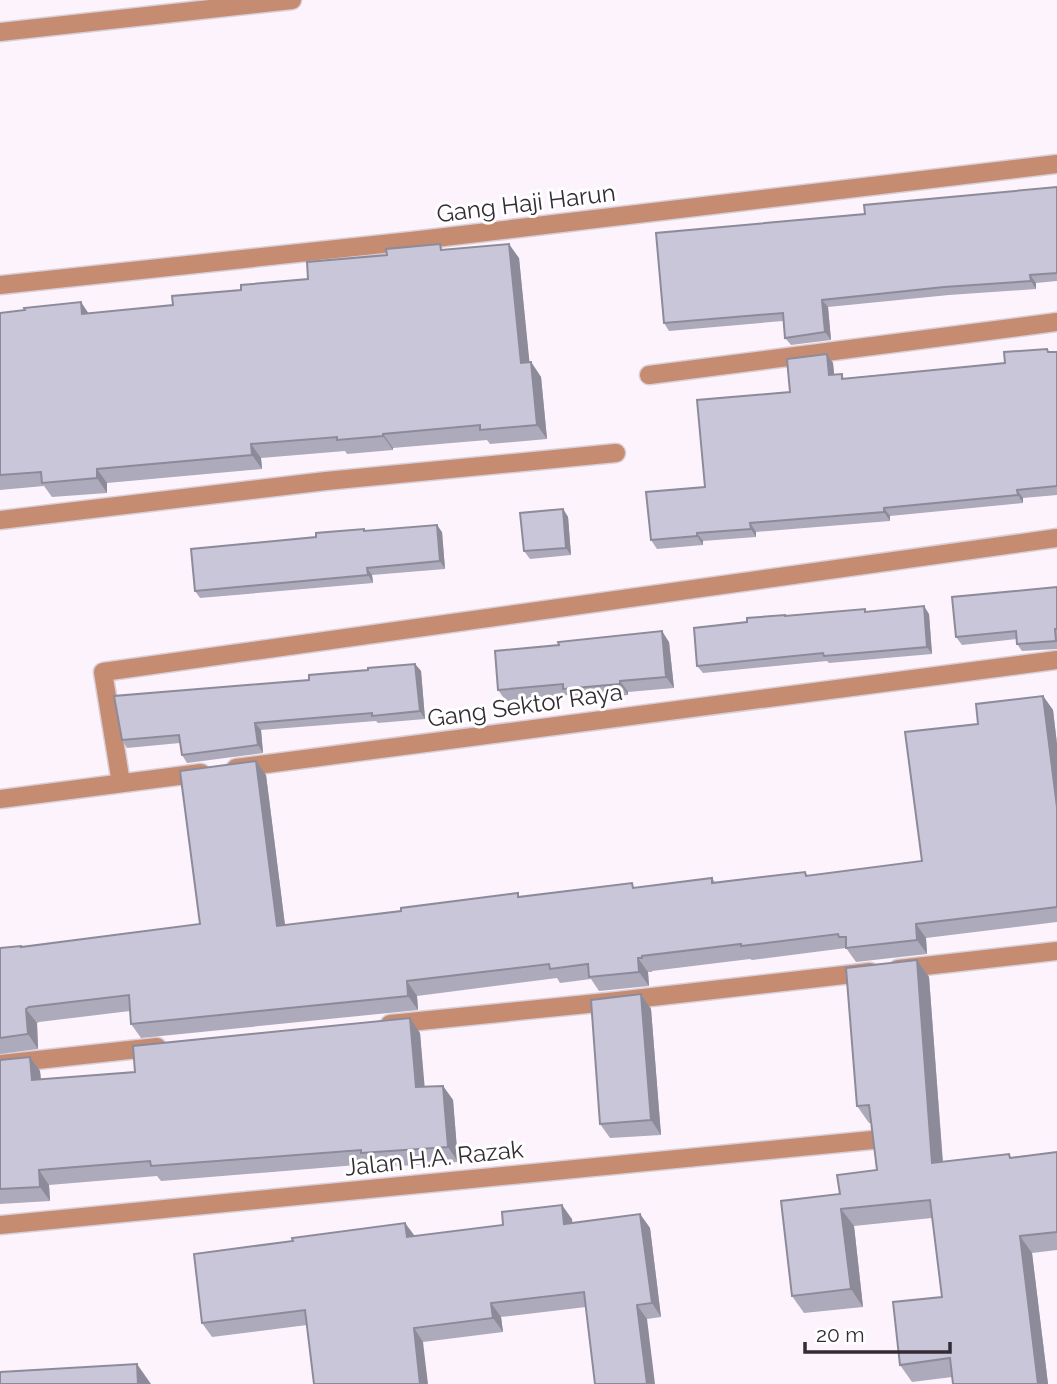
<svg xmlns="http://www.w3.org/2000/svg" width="1057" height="1384" viewBox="0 0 1057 1384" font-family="Raleway,sans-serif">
	<rect width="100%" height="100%" fill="#fdf3fd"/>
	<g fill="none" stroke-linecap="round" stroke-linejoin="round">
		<g stroke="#d9cfd9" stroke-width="21">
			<g id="minor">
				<path d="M0,32l292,-32"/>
				<path d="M0,285l411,-44 646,-77"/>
				<path d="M649,375l408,-53"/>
				<path d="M0,520l326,-39 290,-28"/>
				<path d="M236,768l821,-108"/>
				<path d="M121,783l-18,-111 954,-134"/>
				<path d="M0,799l201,-26"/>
				<path d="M898,969l159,-18"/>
				<path d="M390,1024l227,-23 253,-29"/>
				<path d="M0,1064l157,-17"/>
				<path d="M0,1225l872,-85"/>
			</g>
		</g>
		<use href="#minor" stroke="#c58c71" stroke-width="18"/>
	</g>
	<g fill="#adaabb">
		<path d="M1057,187v94l-21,2v6l-87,6 -121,12 3,33 -40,5 -6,-7 -2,-17 -114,10 -5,-8 201,-109z"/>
		<path d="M444,250l75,8 10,104h2l10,15 6,62 -57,5 -3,-4 -94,8v2l-46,4 -2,-3 -84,7 1,11 -155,14v10l-55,4 -8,-11 -44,4v-177h89l84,-8 68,-15 67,-11z"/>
		<path d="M1050,352h7v143l-34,3v5l-133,13v5l-134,11v5l-53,4v4l-46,4 -6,-9 54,-53 85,-95 37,-38 6,9 1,11 11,4 160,-15z"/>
		<path d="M563,509l5,8 3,38 -41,4 -6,-8z"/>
		<path d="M365,531l77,1 3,37 -73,6 1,8 -173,15 -5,-7 121,-54z"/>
		<path d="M1057,587v62l-35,2 -5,-7v-5l-55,6 -6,-8z"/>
		<path d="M867,611l62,3 3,40 -103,9 -2,-2 -124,12 -6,-7 50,-44 39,-6z"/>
		<path d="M669,642l5,46 -46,4v3l-57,5 -3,-5 -62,6 -8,-11z"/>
		<path d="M415,664l6,7 4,48 -47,4 -2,-2 -115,9 2,23 -76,10 -5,-8 -2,-12 -53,5 -5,-8 187,-60 59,-10z"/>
		<path d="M1043,696l10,14 4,34v178l-131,16 1,16 -71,8 -10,-14 -94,12 -2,-1 -98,12v1h-4l1,14 -50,5 -8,-12 -31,4 -3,-5 -140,18 1,14 -277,28 -10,-14 -1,-13 -91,11 -2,1 1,26 -38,5v-106l22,-1 178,-23 66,-149 19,150 235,-28 115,-9 77,-10 3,4 90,-10 3,4 114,-15 56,-137z"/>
		<path d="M917,960l12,17 14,185 69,-5 45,-5v98l-25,3 16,131h-95l-1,-7 -40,5 -12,-17 42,-68 -10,-79 -78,8 9,81 -59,6 -12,-17 48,-102 37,-24 -6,-47h-2l-12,-17z"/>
		<path d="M641,994l10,15 10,126 -51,3 -10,-14z"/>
		<path d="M420,1033l4,54 19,-1 10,14 5,62 -87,6 -2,-4 -208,17 -4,-5 -108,9 1,16 -50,3v-144l30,-3 10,14 1,8 94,-7z"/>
		<path d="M640,1214l10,14 11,89 -14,2 -61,-12 -85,10 2,15 -80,10 -116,-17 -95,12 -10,-14 91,-82 112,-18 10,13 157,-17v4z"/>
	</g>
	<g fill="#8d8b99">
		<path d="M509,244l10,14 12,119 -10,-14z"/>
		<path d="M1030,275l6,8v6l-5,-8z"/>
		<path d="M822,300l6,7 3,33 -6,-8z"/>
		<path d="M81,302l10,15 -9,-3z"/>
		<path d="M827,354l6,9 2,20 -6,-8z"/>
		<path d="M531,362l10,15 6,62 -10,-14z"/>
		<path d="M383,434l10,14v2l-10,-14z"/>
		<path d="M251,444l10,14 1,11 -10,-14z"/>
		<path d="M97,469l10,14v10l-10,-15z"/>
		<path d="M1017,490l6,8v5l-5,-8z"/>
		<path d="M884,508l6,8v5l-6,-9z"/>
		<path d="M563,509l5,8 3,38 -5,-7z"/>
		<path d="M750,523l6,9v5l-5,-8z"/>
		<path d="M437,525l5,7 3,37 -5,-8z"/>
		<path d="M697,533l6,8v4l-6,-9z"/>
		<path d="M367,568l5,7 1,8 -5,-8z"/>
		<path d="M924,606l5,8 3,40 -5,-7z"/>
		<path d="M662,631l7,11 5,46 -8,-11z"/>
		<path d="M415,664l6,7 4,48 -5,-8z"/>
		<path d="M620,681l8,11v3l-8,-11z"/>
		<path d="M1043,696l10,14 4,34v63z"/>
		<path d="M255,723l6,7 2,23 -5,-8z"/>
		<path d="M256,761l10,14 21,166 -10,-15z"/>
		<path d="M916,924l10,14 1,16 -10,-14z"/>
		<path d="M638,958l10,14 1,14 -10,-14z"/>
		<path d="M917,960l12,17 15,203 -12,-17z"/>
		<path d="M407,981l10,15 1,14 -10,-14z"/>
		<path d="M641,994l10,15 10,126 -10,-15z"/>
		<path d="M26,1009l11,14 1,26 -10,-15z"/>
		<path d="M410,1018l10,15 6,69 -10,-15z"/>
		<path d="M30,1057l10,14 2,23 -10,-14z"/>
		<path d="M443,1086l10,14 5,62 -10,-15z"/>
		<path d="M39,1170l10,15 1,16 -10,-14z"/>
		<path d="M562,1205l10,14 2,19 -10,-14z"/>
		<path d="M841,1209l13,17 9,81 -12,-18z"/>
		<path d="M640,1214l10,14 11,89 -9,-14z"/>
		<path d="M405,1223l10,14h-8z"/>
		<path d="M1020,1236l12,17 16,131h-10z"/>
		<path d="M491,1303l10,14 2,15 -10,-14z"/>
		<path d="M637,1305l10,14 8,65h-8z"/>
		<path d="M414,1328l9,14 5,42h-8z"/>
		<path d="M137,1364l14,20h-13z"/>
	</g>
	<g fill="#c9c6da" stroke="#8d8b99" stroke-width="2">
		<path d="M1057,187v86l-27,2 1,6 -87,6 -122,13 3,32 -40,6 -2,-25 -119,10 -8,-90 209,-19 -1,-9z"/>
		<path d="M440,244l1,6 68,-6 12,119 10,-1 6,63 -57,5v-5l-97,9v2l-46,4v-3l-86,7 1,11 -155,14v9l-55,5 -1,-11 -41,3v-162l25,-3 -1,-2 57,-6 1,12 91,-9 -1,-9 69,-6v-5l67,-6 -1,-17 80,-7 -1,-6z"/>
		<path d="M1047,349l1,3h9v134l-40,4 1,5 -134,13v4l-134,11 1,6 -54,4v3l-46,4 -5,-48 59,-5 -8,-87 93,-8 -3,-33 40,-5 2,21 13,-1v5l163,-16 -1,-11z"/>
		<path d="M563,509l3,39 -42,3 -4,-38z"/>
		<path d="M437,525l3,36 -73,7 1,7 -173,16 -4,-42 125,-12v-4l48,-4v2z"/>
		<path d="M1057,587v42h-2l1,12 -39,3 -1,-13 -60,6 -4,-40z"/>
		<path d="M924,606l3,41 -103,9 -1,-3 -126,13 -3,-38 53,-6v-4l38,-3v1l80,-7v3z"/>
		<path d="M662,631l4,46 -46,4v3l-57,5v-5l-65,6 -3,-39 64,-6 -1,-3z"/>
		<path d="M415,664l5,47 -48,5v-3l-117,10 3,22 -76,10 -3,-20 -57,5 -8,-44 195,-16v-5l59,-5v-2z"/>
		<path d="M1043,696l14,111v100l-141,17 1,16 -71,8v-11h-7l-1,-3 -97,12v-2l-99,12v2h-4l1,14 -50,5 -1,-13 -38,5 -1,-5 -142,17 1,15 -277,28 -2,-29 -100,12 -3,2 2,25 -28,4v-90l21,-2v1l179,-23 -20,-153 76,-10 21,165 124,-15v-3l117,-15v4l114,-14 1,5 79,-10v5l93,-11 1,4 116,-15 -17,-129 73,-8 -2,-20z"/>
		<path d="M917,960l15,203 77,-9 1,4 47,-6v80l-37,4 18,148h-85l-3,-26 -50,7 -7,-63 49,-5 -12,-97 -89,9 10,80 -59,7 -11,-95 59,-7 -3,-19 40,-5 -8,-65 -12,1 -11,-138z"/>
		<path d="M641,994l10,126 -51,4 -9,-124z"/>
		<path d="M410,1018l6,69 27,-1 5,61 -87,6v-3l-210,16 -1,-5 -111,9 1,17 -40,2v-129l30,-3 2,23 103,-8 -2,-26z"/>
		<path d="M562,1205l2,19 76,-10 12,89 -15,2 10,79h-52l-11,-92 -93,11 2,15 -79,10 6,56h-106l-9,-74 -103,13 -8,-69 99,-13 -1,-3 113,-15 2,14 96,-12 -1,-13z"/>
		<path d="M137,1364l1,20h-138v-12z"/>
	</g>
	<g text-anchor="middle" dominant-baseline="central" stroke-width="6" stroke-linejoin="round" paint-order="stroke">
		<g font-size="24" fill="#332d33" stroke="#fff">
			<text transform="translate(526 203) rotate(-7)">Gang Haji Harun</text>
			<text transform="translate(525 705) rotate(-8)">Gang Sektor Raya</text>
			<text transform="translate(434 1158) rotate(-6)">Jalan H.A. Razak</text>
		</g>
	</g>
	<path d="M805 1342v10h145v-10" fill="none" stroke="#332d33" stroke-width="3.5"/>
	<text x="816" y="1342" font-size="21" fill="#332d33" stroke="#ffffff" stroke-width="5" paint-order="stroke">20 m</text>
</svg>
